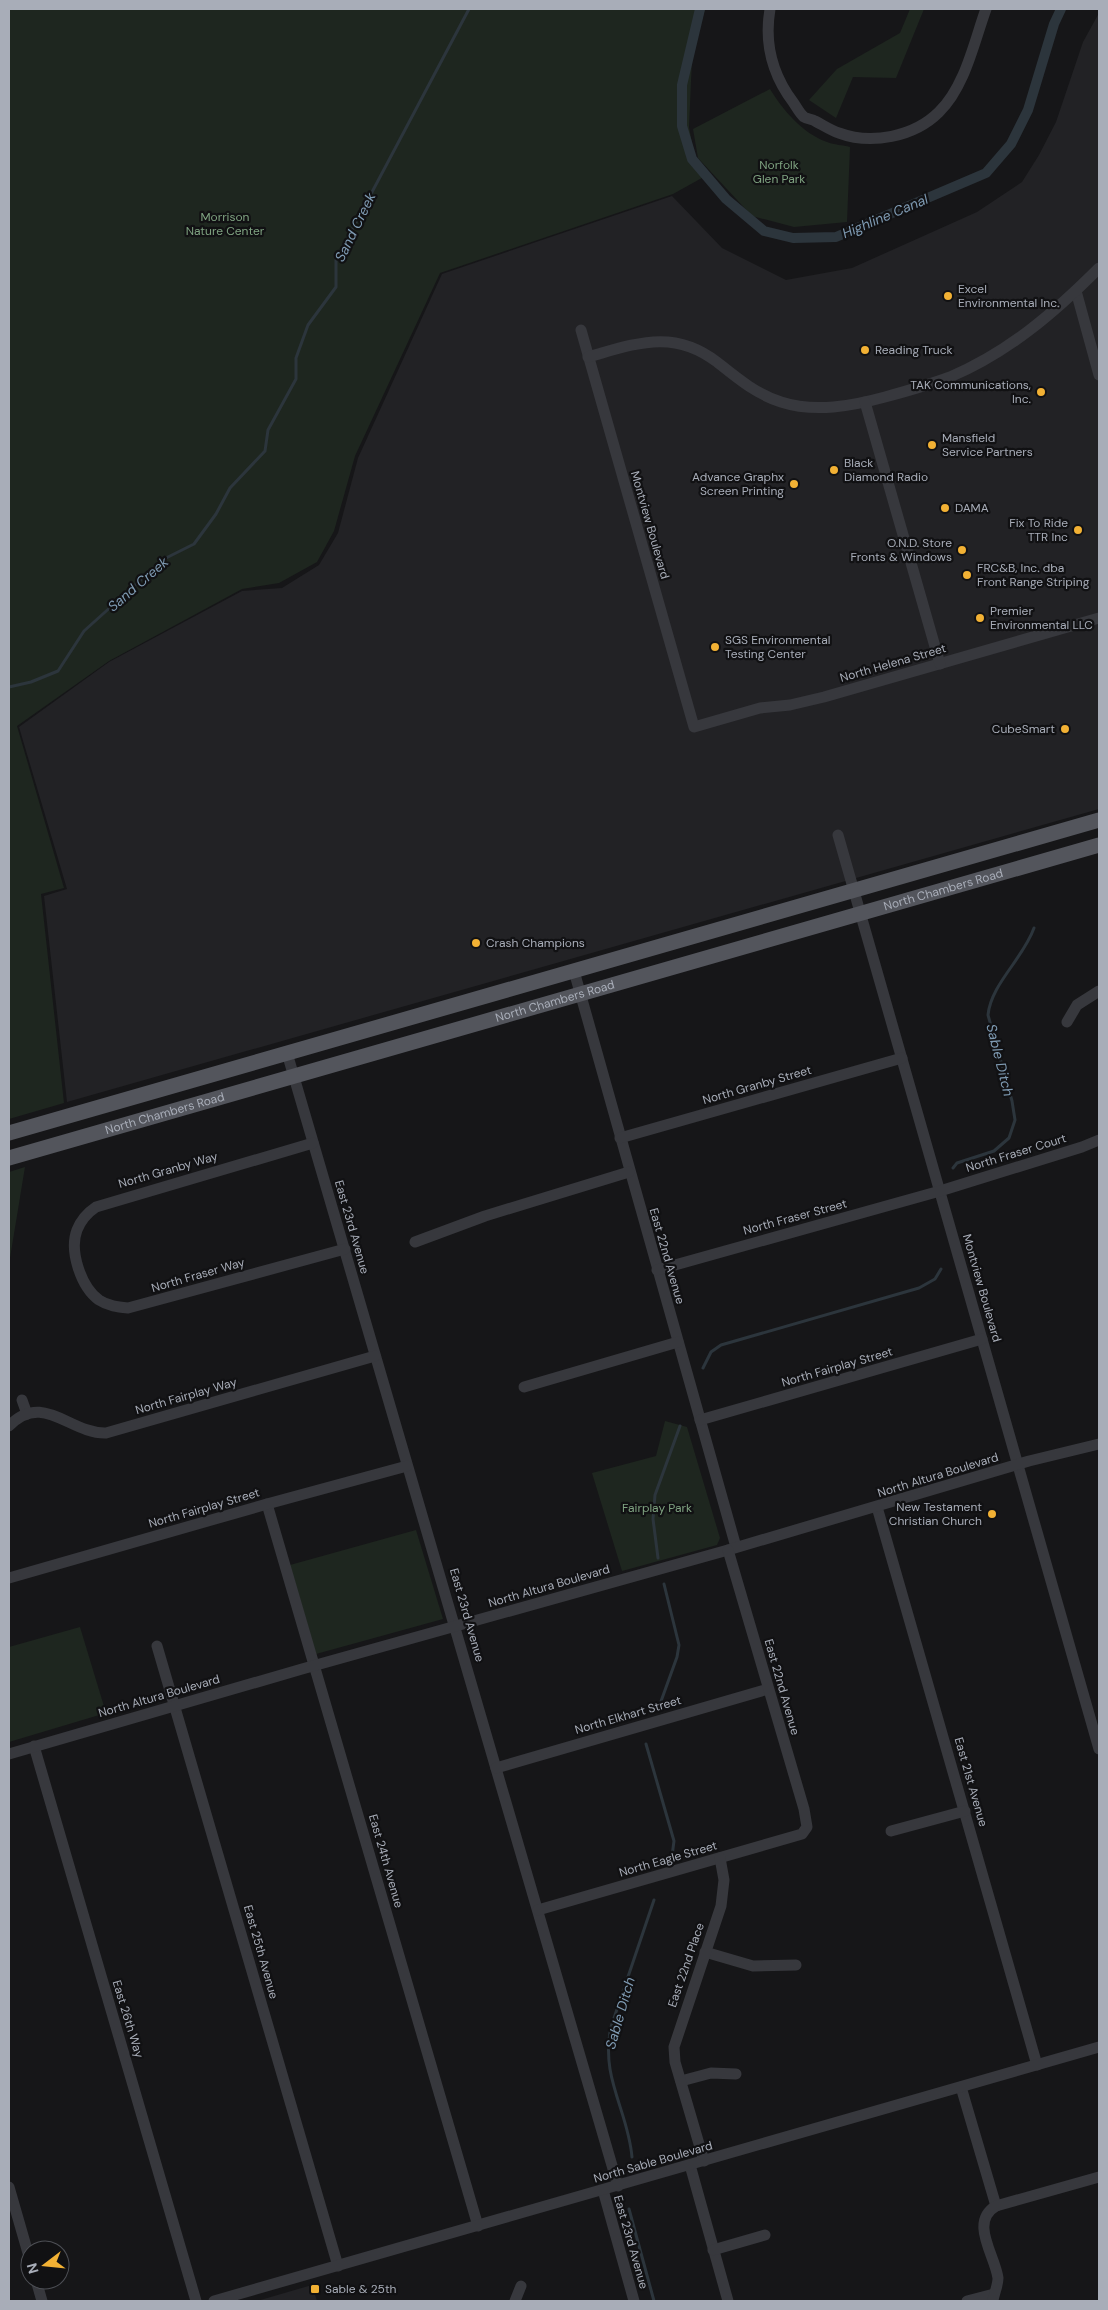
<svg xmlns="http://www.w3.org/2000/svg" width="1108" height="2310" viewBox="0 0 1108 2310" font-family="'DM Sans',sans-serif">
	<rect width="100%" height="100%" fill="#161618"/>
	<g fill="#222225">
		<path d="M1099,13v796l-1032,293 -23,-206 23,-7 -48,-162 90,-65 133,-71 40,-3 37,-23 19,-32 20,-75 84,-184 230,-78 50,52 64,32 66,-12 125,-56 45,-30 17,-27 17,-33 27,-80z"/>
		<path d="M312,2285l5,16h-60z"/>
	</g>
	<g fill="#1e261f">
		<path d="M9,9h696l-13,50 -3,68 6,32 14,15 -36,20 -233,79 -85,183 -21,75 -17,31 -38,21 -37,6 -133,72 -92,65 47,162 -23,6 23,209 -55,16z"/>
		<path d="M910,9h14l-28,69 -43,-1 -17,41 -27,-18 28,-31 63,-36z"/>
		<path d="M770,89c13,21 32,44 57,53 7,3 16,3 23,5l-3,75 -53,5 -42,-11 -54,-58 -5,-29z"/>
		<path d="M25,1167l-16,97v-92z"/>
		<path d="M665,1421l22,6 33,111 -3,7 -95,26 -30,-98 64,-17z"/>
		<path d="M416,1530l27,89 -127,35 -26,-89z"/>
		<path d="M80,1627l26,86 -97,29v-95z"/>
	</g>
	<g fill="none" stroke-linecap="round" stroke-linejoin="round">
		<g stroke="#2c353c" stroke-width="3">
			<path d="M9,687l22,-5 27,-11 26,-40 80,-72 30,-15 22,-30 14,-26 35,-37 3,-21 28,-51v-21l12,-33 28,-38v-27l133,-251"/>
			<path d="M953,1168l4,-5 37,-12 15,-13 6,-18 -3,-19 -24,-86c3,-31 35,-56 46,-87"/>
			<path d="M703,1368l8,-16 10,-7 198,-57 16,-9 6,-10"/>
			<path d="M658,1558l-5,-39 2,-24 25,-69"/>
			<path d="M660,1704l17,-47 2,-12 -15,-61"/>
			<path d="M646,1744l28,97 -2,15"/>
			<path d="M632,2157c-4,-47 -32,-79 -21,-130l43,-127"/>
			<path d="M629,2209l25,92"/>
		</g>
		<path stroke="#2c353c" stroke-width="10" d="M700,9l-18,76v41l10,33 34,40 38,32 29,7 43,-1 150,-64 25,-29 17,-34 26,-86 7,-15"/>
		<g stroke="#37383d" stroke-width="11">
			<path d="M770,9c-6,35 2,65 23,93 3,4 7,12 11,15 3,2 8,2 11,4 8,4 15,9 24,12 32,12 75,4 100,-21 26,-25 35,-70 47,-103"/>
			<path d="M1076,291l23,84"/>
			<path d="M581,330l113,397 66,-19 30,-3 34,-8 275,-79"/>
			<path d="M588,357c47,-13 85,-29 129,5 20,16 39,32 64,40 34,11 71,4 104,-5 22,-6 44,-12 65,-20 59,-25 105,-65 149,-109"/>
			<path d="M865,402l75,262"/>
			<path d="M838,835l261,914"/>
			<path d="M574,971l162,576"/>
			<path d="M1067,1022l10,-17 22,-14"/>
			<path d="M287,1053l331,1133"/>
			<path d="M620,1138l282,-80"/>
			<path d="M313,1143l-217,64c-9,6 -15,13 -19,23 -8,21 4,57 22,70 9,6 19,7 29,8l217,-59"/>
			<path d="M415,1242l70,-26 144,-44"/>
			<path d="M657,1270l283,-79 142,-44 17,-7"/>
			<path d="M524,1387l154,-45"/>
			<path d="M22,1400l5,14"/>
			<path d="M700,1420l282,-81"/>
			<path d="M9,1426c34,-35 61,8 97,7l269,-77"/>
			<path d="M267,1504l211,722"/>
			<path d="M877,1507l160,558"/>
			<path d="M9,1578l258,-74 140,-38"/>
			<path d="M157,1646l181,620"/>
			<path d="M34,1746l162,555"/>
			<path d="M9,1754l293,-85 426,-119 301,-89 70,-17"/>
			<path d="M496,1768l272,-79"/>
			<path d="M891,1831l74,-20"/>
			<path d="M538,1910l264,-76 5,-7 -3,-18 -76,-259"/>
			<path d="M705,1952l48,14 43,-1"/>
			<path d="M681,2081l30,-8 25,1"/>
			<path d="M961,2087l35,119"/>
			<path d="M704,2161l-29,-99 -1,-15 47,-141 3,-26 -4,-22"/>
			<path d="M690,2165l38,136"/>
			<path d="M9,2187l21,73"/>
			<path d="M603,2190l31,111"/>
			<path d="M713,2250l52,-15"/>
			<path d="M36,2280l6,21"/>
			<path d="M214,2301l885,-254"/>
			<path d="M515,2301l6,-15"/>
			<path d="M967,2301l27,-7"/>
			<path d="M993,2301c1,-8 5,-15 5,-23 -3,-23 -29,-56 -2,-72l103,-29"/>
		</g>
		<g stroke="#53555c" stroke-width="15">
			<path d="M9,1133l1090,-313"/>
			<path id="s1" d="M9,1158l1090,-313"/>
		</g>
	</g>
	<g fill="#f2b134" stroke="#111113" stroke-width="2">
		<circle cx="948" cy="296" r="5"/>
		<circle cx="865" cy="350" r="5"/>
		<circle cx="1041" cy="392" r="5"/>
		<circle cx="932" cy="445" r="5"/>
		<circle cx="834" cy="470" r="5"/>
		<circle cx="794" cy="484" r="5"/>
		<circle cx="945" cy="508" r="5"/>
		<circle cx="1078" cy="530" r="5"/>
		<circle cx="962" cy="550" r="5"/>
		<circle cx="967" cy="575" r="5"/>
		<circle cx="980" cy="618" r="5"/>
		<circle cx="715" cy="647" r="5"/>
		<circle cx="1065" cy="729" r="5"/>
		<circle cx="476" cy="943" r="5"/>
		<circle cx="992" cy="1514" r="5"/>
		<rect x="310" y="2284" width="10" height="10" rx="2.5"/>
	</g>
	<g text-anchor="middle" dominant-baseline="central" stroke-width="4.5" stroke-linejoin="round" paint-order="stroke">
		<g font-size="12" fill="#7fa381" stroke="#111113">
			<text x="779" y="165">Norfolk<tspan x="779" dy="14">Glen Park</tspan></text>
			<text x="225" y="217">Morrison<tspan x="225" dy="14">Nature Center</tspan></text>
			<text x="657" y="1508">Fairplay Park</text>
		</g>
		<g font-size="12" fill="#a8adb8" stroke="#111113" text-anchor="start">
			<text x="958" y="289">Excel<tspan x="958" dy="14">Environmental Inc.</tspan></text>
			<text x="875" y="350">Reading Truck</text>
			<text x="1031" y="385" text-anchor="end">TAK Communications,<tspan x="1031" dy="14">Inc.</tspan></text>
			<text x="942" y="438">Mansfield<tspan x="942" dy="14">Service Partners</tspan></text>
			<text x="844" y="463">Black<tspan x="844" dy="14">Diamond Radio</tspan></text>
			<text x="784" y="477" text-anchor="end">Advance Graphx<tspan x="784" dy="14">Screen Printing</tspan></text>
			<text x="955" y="508">DAMA</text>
			<text x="1068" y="523" text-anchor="end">Fix To Ride<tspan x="1068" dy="14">TTR Inc</tspan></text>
			<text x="952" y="543" text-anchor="end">O.N.D. Store<tspan x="952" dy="14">Fronts &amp; Windows</tspan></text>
			<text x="977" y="568">FRC&amp;B, Inc. dba<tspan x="977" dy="14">Front Range Striping</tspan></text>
			<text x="990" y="611">Premier<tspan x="990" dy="14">Environmental LLC</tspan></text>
			<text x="725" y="640">SGS Environmental<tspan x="725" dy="14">Testing Center</tspan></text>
			<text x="1055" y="729" text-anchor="end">CubeSmart</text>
			<text x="486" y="943">Crash Champions</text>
			<text x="982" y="1507" text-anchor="end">New Testament<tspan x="982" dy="14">Christian Church</tspan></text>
			<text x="325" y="2289">Sable &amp; 25th</text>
		</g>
		<g font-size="12" fill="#a8adb8" stroke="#111113">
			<text transform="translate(650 525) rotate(74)">Montview Boulevard</text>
			<text transform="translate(893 663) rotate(-16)">North Helena Street</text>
			<text stroke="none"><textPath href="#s1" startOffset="972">North Chambers Road</textPath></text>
			<text stroke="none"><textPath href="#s1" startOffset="568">North Chambers Road</textPath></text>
			<text transform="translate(757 1085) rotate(-16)">North Granby Street</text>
			<text stroke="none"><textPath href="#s1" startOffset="162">North Chambers Road</textPath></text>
			<text transform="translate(1016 1153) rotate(-17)">North Fraser Court</text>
			<text transform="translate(168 1170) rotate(-16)">North Granby Way</text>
			<text transform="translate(795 1217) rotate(-15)">North Fraser Street</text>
			<text transform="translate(352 1227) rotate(74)">East 23rd Avenue</text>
			<text transform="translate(667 1256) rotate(74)">East 22nd Avenue</text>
			<text transform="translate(198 1275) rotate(-16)">North Fraser Way</text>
			<text transform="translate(982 1288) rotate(74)">Montview Boulevard</text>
			<text transform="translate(837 1367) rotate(-16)">North Fairplay Street</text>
			<text transform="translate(186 1396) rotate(-16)">North Fairplay Way</text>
			<text transform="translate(938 1475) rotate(-17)">North Altura Boulevard</text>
			<text transform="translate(204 1508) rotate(-16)">North Fairplay Street</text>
			<text transform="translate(549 1586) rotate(-16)">North Altura Boulevard</text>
			<text transform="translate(467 1615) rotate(74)">East 23rd Avenue</text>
			<text transform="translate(782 1687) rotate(74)">East 22nd Avenue</text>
			<text transform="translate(159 1696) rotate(-16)">North Altura Boulevard</text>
			<text transform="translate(628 1715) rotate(-16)">North Elkhart Street</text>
			<text transform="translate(971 1782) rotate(74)">East 21st Avenue</text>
			<text transform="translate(668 1859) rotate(-16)">North Eagle Street</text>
			<text transform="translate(386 1861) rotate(74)">East 24th Avenue</text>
			<text transform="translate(261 1952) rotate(74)">East 25th Avenue</text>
			<text transform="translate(686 1965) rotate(-71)">East 22nd Place</text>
			<text transform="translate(128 2019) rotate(73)">East 26th Way</text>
			<text transform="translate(653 2162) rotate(-16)">North Sable Boulevard</text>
			<text transform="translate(631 2242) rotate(74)">East 23rd Avenue</text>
		</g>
		<g font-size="14" font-style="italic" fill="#7f9bb3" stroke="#111113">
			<text transform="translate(885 216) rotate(-23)">Highline Canal</text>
			<text transform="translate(355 227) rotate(-64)">Sand Creek</text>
			<text transform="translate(138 584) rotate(-41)">Sand Creek</text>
			<text transform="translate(1000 1060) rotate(76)">Sable Ditch</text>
			<text transform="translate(620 2013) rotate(-74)">Sable Ditch</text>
		</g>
	</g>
	<rect width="1108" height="2310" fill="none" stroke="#a8adb8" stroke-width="20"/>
	<g transform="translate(45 2265) rotate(254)"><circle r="24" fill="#111113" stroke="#4d4f55"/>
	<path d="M0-4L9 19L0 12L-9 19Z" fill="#f2b134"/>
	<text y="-8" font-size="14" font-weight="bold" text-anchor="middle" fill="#a8adb8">N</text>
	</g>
</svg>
